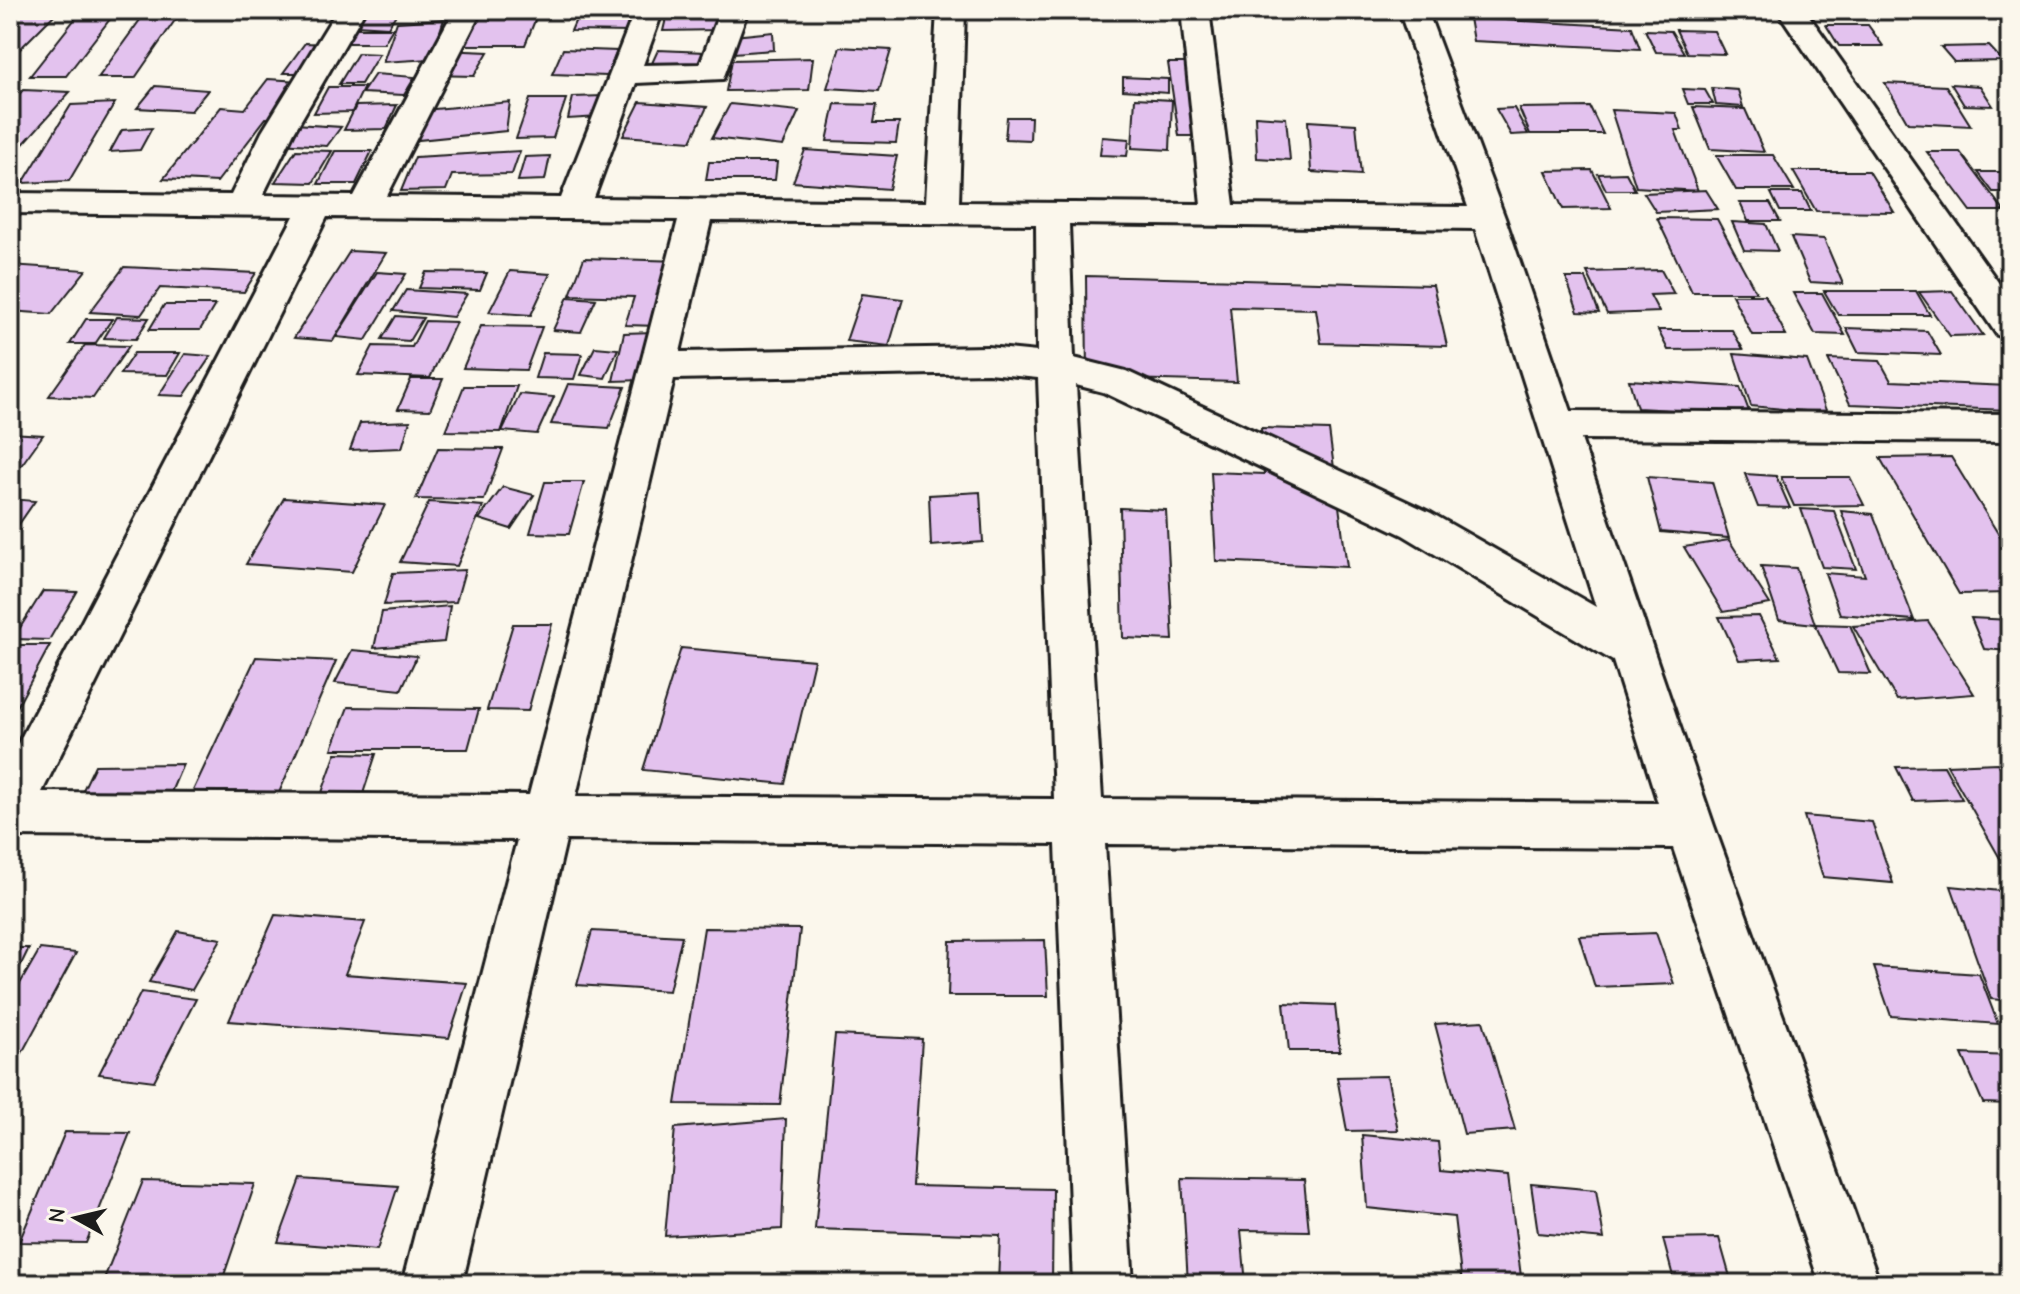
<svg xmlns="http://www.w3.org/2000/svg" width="2020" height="1294" viewBox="0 0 2020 1294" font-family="'Comic Neue',sans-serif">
	<rect width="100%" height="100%" fill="#fbf7ec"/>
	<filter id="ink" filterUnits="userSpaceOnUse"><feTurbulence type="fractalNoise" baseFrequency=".0125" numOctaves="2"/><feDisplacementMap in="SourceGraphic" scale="16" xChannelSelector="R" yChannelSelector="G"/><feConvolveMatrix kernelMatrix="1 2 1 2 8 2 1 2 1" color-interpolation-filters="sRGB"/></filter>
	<g filter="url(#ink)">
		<g fill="#e3c2ee" stroke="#1c1c1c" stroke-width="2">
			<path d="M10,10h49l-49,49z"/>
			<path d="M82,10h35l-51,66h-36z"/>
			<path d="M580,10h59l-9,22 -59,-1z"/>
			<path d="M668,10h53l-3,20 -55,1z"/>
			<path d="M366,12l31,1 -9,14 -32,-2z"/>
			<path d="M145,13h35l-45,65h-37z"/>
			<path d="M461,18h75l-11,27h-78z"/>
			<path d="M1469,18l163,9 8,22 -167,-8z"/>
			<path d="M444,19l-13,40 -48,3 14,-40z"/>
			<path d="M1826,25h42l15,21h-44z"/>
			<path d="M351,28h42l-9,15h-42z"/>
			<path d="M1645,30l26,1 13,22 -28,-1z"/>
			<path d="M1676,30l38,1 11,23 -38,-1z"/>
			<path d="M773,32l1,18 -40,3v-17z"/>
			<path d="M305,43l20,1 -20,29h-22z"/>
			<path d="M1989,46l14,15 -49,1 -13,-15z"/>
			<path d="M840,47l51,3 -12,41 -52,-3z"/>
			<path d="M563,49l54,2 -10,25 -55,-2z"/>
			<path d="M444,50l44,2 -14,24 -45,-1z"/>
			<path d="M658,50l47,2 -11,25 -47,-3z"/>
			<path d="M358,53l21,1 -18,30h-22z"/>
			<path d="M813,58l-4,32 -83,1 6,-31z"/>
			<path d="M1168,63h23l13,73h-25z"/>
			<path d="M375,74l40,3 -11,18 -42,-2z"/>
			<path d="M1123,77l45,2v14l-45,-3z"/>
			<path d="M268,79l31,2 -28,37h-5l-49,64 -54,-3 58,-72 24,2z"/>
			<path d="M1885,83l61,3 25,40 -63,-3z"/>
			<path d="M1951,84l29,2 13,20 -29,-1z"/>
			<path d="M155,86l53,4 -17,21 -54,-3z"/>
			<path d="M328,87h36l-12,25 -38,1z"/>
			<path d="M1712,88l26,2 5,17 -27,-2z"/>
			<path d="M1682,89l23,1 8,14h-25z"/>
			<path d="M23,90l47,2 -60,67v-55z"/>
			<path d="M603,96l-4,21 -31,2 5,-22z"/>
			<path d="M1135,98l37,2 -2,50 -38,-2z"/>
			<path d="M530,99h36l-13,39 -37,1z"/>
			<path d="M510,102l-4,29 -88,9 6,-30z"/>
			<path d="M640,102l67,5 -16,34 -68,-5z"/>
			<path d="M115,103l-46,78 -46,2 48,-78z"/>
			<path d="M730,104l69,7 -16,35 -71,-8z"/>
			<path d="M835,104l42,1 -3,18h25l-3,20 -69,-2z"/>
			<path d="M397,105l-11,24 -42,1 12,-24z"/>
			<path d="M1590,107l13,27h-73l-11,-26z"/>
			<path d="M1693,107l52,2 19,43 -54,-3z"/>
			<path d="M1514,108l14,26 -17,1 -15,-26z"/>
			<path d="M1611,110l65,3 6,17h-7l23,61 -62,-4z"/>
			<path d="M1255,116l31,2 4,42 -33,-2z"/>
			<path d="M1007,117h24l-1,23 -25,-1z"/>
			<path d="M1308,121l48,3 5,51 -50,-3z"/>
			<path d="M279,123l62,4 -14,19 -63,-4z"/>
			<path d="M152,128l-12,22 -30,2 12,-22z"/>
			<path d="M1102,137l27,2 -2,17 -27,-1z"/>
			<path d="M296,150l36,1 -19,32 -38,-1z"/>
			<path d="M805,150l92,6 -8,33 -96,-7z"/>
			<path d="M335,151h37l-16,33h-38z"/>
			<path d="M520,151l-8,23 -60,1 -6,15 -45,1 14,-34z"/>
			<path d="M1927,152h33l44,59h-33z"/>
			<path d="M1716,155h57l21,35h-58z"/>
			<path d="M550,156l-5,24 -27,1 7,-24z"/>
			<path d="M709,162h68l-2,18h-69z"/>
			<path d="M1592,170l19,38 -48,1 -17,-38z"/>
			<path d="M1793,171h76l25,41 -78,-1z"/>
			<path d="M1978,172h32v20h-17z"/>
			<path d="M1626,173l9,17h-29l-8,-16z"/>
			<path d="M1706,190l12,19 -62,3 -12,-19z"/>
			<path d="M1771,193h31l9,18h-31z"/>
			<path d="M1740,203h30l10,18h-32z"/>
			<path d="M1657,218l60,1 39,73h-64z"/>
			<path d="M1732,222l34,2 12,27 -34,-1z"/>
			<path d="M1791,237l33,2 19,45 -33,-2z"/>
			<path d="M350,251l36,2 -53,88 -39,-3z"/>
			<path d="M584,258l95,3 -20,65 -34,-1 9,-28 -64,-2z"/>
			<path d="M10,265l76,5 -35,44 -41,-3z"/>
			<path d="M124,267l132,6 -12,19 -84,-4 -19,27 -51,-3z"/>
			<path d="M1661,270l13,24 -24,1 9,17 -52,2 -20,-42z"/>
			<path d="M510,271l40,3 -19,41 -42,-3z"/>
			<path d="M377,272l29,2 -40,66 -30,-3z"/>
			<path d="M426,272l61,1 -7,17 -61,-2z"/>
			<path d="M1086,276l347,9 14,61 -126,-3 -5,-34 -86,-2 7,75 -150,-4z"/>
			<path d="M1566,278h20l13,35 -21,-1z"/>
			<path d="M406,290l61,4 -14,23 -60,-6z"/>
			<path d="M1824,291h92l14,24h-92z"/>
			<path d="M1952,291l31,44 -33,1 -31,-44z"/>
			<path d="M1793,293h29l23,42 -30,-1z"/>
			<path d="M862,294l41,5 -14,47 -43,-5z"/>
			<path d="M1732,295h33l21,40h-34z"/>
			<path d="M568,297l28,2 -15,33 -28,-2z"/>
			<path d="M164,305h51l-15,25h-51z"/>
			<path d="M396,316l27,2 -14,23 -27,-2z"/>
			<path d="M117,317l32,1 -13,21 -32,-1z"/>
			<path d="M86,319h26l-17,25h-25z"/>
			<path d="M425,321l31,1 -26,56 -72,-3 15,-29 39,1z"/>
			<path d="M481,326l61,1 -16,43 -63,-2z"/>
			<path d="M1846,328l81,3 14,24 -83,-3z"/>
			<path d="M1658,330h74l11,19 -75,1z"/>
			<path d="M653,332l-10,48 -30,1 11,-48z"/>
			<path d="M85,345l44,1 -36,52 -44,-2z"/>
			<path d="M595,347l23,2 -13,29 -24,-3z"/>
			<path d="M134,353h46l-13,22 -47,-1z"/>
			<path d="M543,353l39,1 -8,25 -39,-1z"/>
			<path d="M185,354l26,2 -27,40 -25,-1z"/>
			<path d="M1734,354l73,6 20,53 -76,-7z"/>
			<path d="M1828,359l52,2 11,20 118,5 1,24 -160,-6z"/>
			<path d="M411,379h32l-13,31 -32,-1z"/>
			<path d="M1629,380l111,7 10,27 -113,-6z"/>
			<path d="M568,384l57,3 -16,41 -58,-4z"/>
			<path d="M464,386h53l-16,46 -55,-1z"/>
			<path d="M520,394l34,3 -17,37 -35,-3z"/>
			<path d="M410,421l-8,27 -52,2 10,-27z"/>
			<path d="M1261,428l68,2 18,137 -131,-6 -5,-89 53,2z"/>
			<path d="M10,433l33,2 -33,46z"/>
			<path d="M438,448l65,1 -19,51 -68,-1z"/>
			<path d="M1951,457l59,96v40l-51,1 -79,-136z"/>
			<path d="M1745,474l31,2 14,32 -32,-1z"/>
			<path d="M1647,477l65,5 17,56 -68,-6z"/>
			<path d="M1781,477h69l14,28 -70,1z"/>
			<path d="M545,482h39l-15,52 -39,-1z"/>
			<path d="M503,487l31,8 -23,34 -32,-10z"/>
			<path d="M980,492l3,50 -52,4 -2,-51z"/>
			<path d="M284,498l101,7 -33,67 -106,-8z"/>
			<path d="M10,499l25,2 -25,36z"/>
			<path d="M429,502l54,4 -26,60 -57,-4z"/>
			<path d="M1120,508l46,2 7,130 -50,-2z"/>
			<path d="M1801,509l33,2 22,58 -34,-2z"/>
			<path d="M1841,511l32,3 41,106 -74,-6 -15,-41 40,3z"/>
			<path d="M1729,540l41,64 -47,8 -39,-65z"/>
			<path d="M1761,566l35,2 19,56 -36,-4z"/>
			<path d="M465,570l-9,32 -72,3 9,-32z"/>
			<path d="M43,591l34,1 -28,48 -36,-1z"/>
			<path d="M450,606l-6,36 -70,6 8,-36z"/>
			<path d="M1759,616l21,42 -41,2 -20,-43z"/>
			<path d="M1971,618l39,2v31l-26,-2z"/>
			<path d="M1928,621l46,73 -77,6 -44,-74z"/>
			<path d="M513,624h39l-24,87 -41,-1z"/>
			<path d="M1815,624l35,1 21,49 -33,-1z"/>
			<path d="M14,645h36l-33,62h-7v-55z"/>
			<path d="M681,648l133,12 -29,124 -142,-14z"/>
			<path d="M352,650l65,6 -16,34 -66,-7z"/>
			<path d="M256,657l80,4 -67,155 -87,-2z"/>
			<path d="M348,707l131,2 -11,40h-136z"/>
			<path d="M336,753l40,1 -21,64h-42z"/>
			<path d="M1998,763l12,21v92l-63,-111z"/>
			<path d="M183,764l-23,54 -91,1 26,-54z"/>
			<path d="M1944,766l18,33 -49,2 -17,-34z"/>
			<path d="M1804,816l68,6 21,61 -70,-6z"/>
			<path d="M1951,886l59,6v109l-19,-2z"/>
			<path d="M275,915l90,7 -20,52 122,9 -18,55 -220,-17z"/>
			<path d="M704,928l96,1 -20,176 -104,-1z"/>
			<path d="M178,931l43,8 -29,51 -43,-8z"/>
			<path d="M592,931l90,5 -13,55 -92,-6z"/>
			<path d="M1656,933l18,51 -79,3 -16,-51z"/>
			<path d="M1045,940l3,56h-100l2,-55z"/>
			<path d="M10,948h19l-19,39z"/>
			<path d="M40,949l36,4 -66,122v-74z"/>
			<path d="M1874,967l105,7 19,50 -107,-8z"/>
			<path d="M141,992l55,7 -42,82 -55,-7z"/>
			<path d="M1284,1003l51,2 5,46h-51z"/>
			<path d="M1483,1021l32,109 -51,4 -29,-110z"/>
			<path d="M835,1035l87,4 -10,147 141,3 -1,95h-54l2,-49 -185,-6z"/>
			<path d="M1962,1054l48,2v48l-27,-1z"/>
			<path d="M1387,1076l11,54 -51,1 -10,-54z"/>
			<path d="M786,1119l-4,110 -117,7 10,-108z"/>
			<path d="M65,1132l65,1 -44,110 -67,-1z"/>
			<path d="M1362,1135l76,7 3,28 67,6 14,108h-60l-8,-67 -87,-9z"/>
			<path d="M1182,1178l122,2 5,51 -68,-1 5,54h-58z"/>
			<path d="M301,1179l97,7 -21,64 -99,-8z"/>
			<path d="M143,1181l112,3 -34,100h-119z"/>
			<path d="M1531,1184l65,6 8,49 -66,-6z"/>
			<path d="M1719,1238l13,46h-57l-12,-45z"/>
		</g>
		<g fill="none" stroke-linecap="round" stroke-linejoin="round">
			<g stroke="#1c1c1c" stroke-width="6">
				<g id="street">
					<path d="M337,10h28l-71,122 -31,63 91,1 100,-186h28l-95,186 174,2 74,-188h28l-20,55 57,-1 20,-54h28l-25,69 -87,4 -42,115 332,4 11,-192h28l-6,192 242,2 -20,-194h28l25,195 234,2 -69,-197h28l78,208 66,193 439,3v28l-429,-3 133,387 166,458h-60l-147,-436 -568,-4 28,440h-60l-17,-440 -490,-4 -104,444h-60l115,-444 -507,-4v-77l284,-543 -284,-3v-20l221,2 31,-63zM327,217l351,3 -149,575 -487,-3zM711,221l325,3 1,128 -49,-5 -308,5zM1069,224l406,5 121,378 -165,-94 -305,-142 -52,-13zM988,373l50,5 16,421 -478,-3 98,-417zM1076,385l27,7 300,143 210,126 45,142 -556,-4z"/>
					<path d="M1777,10h28l205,289v40l-13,-4z"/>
				</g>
			</g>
			<use href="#street" fill="#fbf7ec" fill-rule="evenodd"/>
		</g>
	</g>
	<rect width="2020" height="1294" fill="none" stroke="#fbf7ec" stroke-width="40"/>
	<rect x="20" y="20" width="1980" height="1254" fill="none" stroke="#1c1c1c" stroke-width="3" filter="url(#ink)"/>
	<g transform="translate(76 1218) rotate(278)" stroke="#fbf7ec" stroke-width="6" paint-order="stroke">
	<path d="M0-6L14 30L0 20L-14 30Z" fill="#1c1c1c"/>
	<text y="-12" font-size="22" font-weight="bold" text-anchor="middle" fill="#1c1c1c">N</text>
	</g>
</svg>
